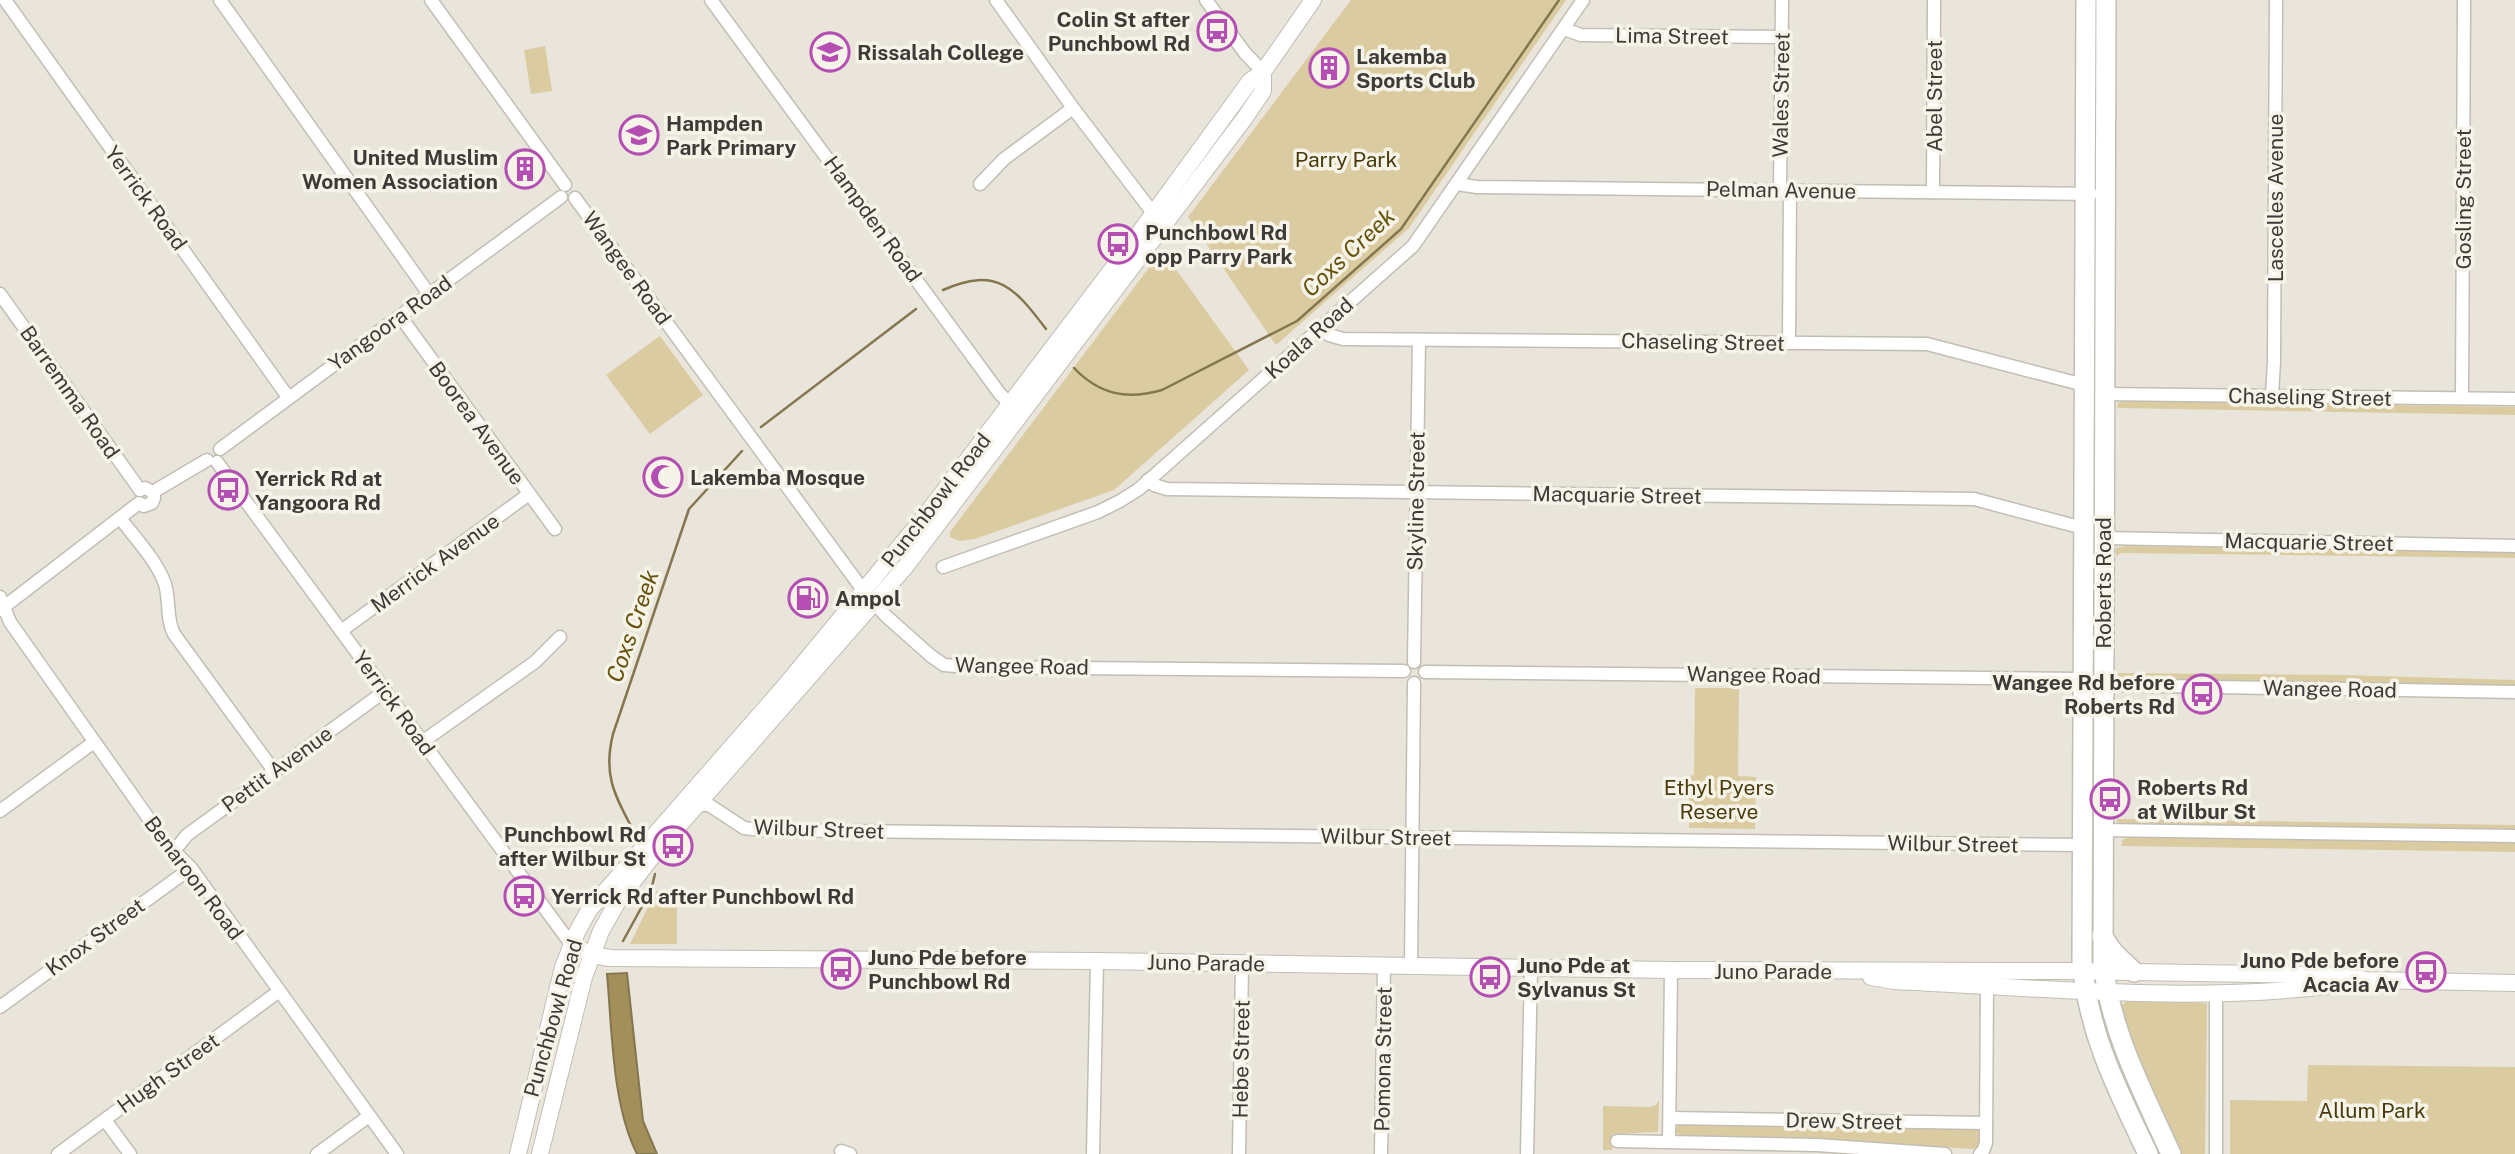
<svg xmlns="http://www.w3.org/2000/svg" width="2515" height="1154" viewBox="0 0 2515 1154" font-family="'Public Sans',sans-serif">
	<rect width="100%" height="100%" fill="#e9e5db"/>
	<g fill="#dbcba1">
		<path d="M1351,0h215l-157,228 -133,117 -88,-128z"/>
		<path d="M545,46l7,45 -21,3 -7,-44z"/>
		<path d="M2094,207l2,14 -2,633 -3,20z"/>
		<path d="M1160,253h4l85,117 -135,120 -139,49 -16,2 -9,-4v-5z"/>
		<path d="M660,336l43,59 -53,39 -44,-59z"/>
		<path d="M2125,401l390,6v8l-398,-7 1,-5z"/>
		<path d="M2125,546l390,6v6l-394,-5 -5,3v-8z"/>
		<path d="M2119,673l224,2 172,5v6l-396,-7 -3,-1z"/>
		<path d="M1695,688h44l-1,88 18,1 -1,52 -66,-1v-52l5,-1z"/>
		<path d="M2117,819l398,6v4l-393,-5 -5,-2z"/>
		<path d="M2130,837l385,6v9l-394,-6 2,-7z"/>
		<path d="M656,891h21v53h-47z"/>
		<path d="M2128,1001h56l23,3 -2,150h-25l-45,-98 -15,-50z"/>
		<path d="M2308,1065l207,2v87h-285v-54l77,1z"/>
		<path d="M1659,1100l-1,32 -46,2v16h-9v-44l47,1 6,-2z"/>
		<path d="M1679,1123l298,4 4,5 -1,13 -7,4 -159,-9 -133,-4 -6,-4z"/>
	</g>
	<path fill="#a38f59" stroke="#84764f" stroke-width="2" d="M627,973l16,148 14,33h-20c-25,-49 -25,-125 -30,-180z"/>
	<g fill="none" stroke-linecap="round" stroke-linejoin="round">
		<g stroke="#84764f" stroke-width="2.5">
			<path d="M943,290c54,-24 72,-2 103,39"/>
			<path d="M1074,368c26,27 53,32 88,22l135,-69 104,-92 158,-229"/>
			<path d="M761,427l155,-118"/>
			<path d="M632,828c-18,-34 -29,-54 -19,-94l76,-225 53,-58"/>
			<path d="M623,941l28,-51 4,-16"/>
		</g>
		<g stroke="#c2beb4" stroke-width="15">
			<g id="minor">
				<path d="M5,0l283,397"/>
				<path d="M220,0l209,294"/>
				<path d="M431,0l134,185"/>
				<path d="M711,0l289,394 10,10"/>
				<path d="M996,0l77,108 80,105"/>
				<path d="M1206,0l39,53 18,19"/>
				<path d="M1564,29l17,6 201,2"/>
				<path d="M980,184l24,-25 69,-51"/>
				<path d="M1457,184l20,3 614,7"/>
				<path d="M1780,191l2,-191"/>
				<path d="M1933,192l1,-192"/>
				<path d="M575,198l288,392 23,26 45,40 13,9 23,2 437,4"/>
				<path d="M0,294l140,196"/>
				<path d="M400,316l155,213"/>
				<path d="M1320,327l9,8 14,4 584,5 157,41"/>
				<path d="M1789,343l1,-152"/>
				<path d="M2104,394l411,5"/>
				<path d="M2272,396l2,-35 2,-361"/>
				<path d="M2462,398l2,-398"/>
				<path d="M220,449l341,-252"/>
				<path d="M217,462l354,482"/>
				<path d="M1148,480l6,5 13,4 807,10 109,29"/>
				<path d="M153,492l54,-32"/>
				<path d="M120,518c15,20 37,43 45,66 5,17 1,35 9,50l100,137"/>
				<path d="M2104,538l411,8"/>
				<path d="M943,567l155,-55 22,-11 19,-12 274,-243 170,-246"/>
				<path d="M0,597l10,25 156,221 25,25 206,286"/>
				<path d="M0,610l139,-107 5,3 8,-3 2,-5 -1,-6 -8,-4 -5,2"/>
				<path d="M341,631l188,-137"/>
				<path d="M1414,662l5,-322"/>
				<path d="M1425,672l657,7"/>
				<path d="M2103,685l412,7"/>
				<path d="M422,742l113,-80 25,-25"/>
				<path d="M697,805h12l35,23 17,2 1321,15"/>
				<path d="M0,811l94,-69"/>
				<path d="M2102,830l413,6"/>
				<path d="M174,851l13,-16 198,-144"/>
				<path d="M1411,965l3,-282"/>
				<path d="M0,1007l191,-139"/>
				<path d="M1670,1118l315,5"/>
				<path d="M105,1120l25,34"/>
				<path d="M1617,1141l200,4 128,9"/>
				<path d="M1669,1141l2,-171"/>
				<path d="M841,1151l9,3"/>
				<path d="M58,1154l220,-162"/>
				<path d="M317,1154l52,-38"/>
				<path d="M1093,1154l4,-193"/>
				<path d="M1239,1154l3,-190"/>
				<path d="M1381,1154l3,-189"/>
				<path d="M1527,1154l4,-186"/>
				<path d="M1980,1154l3,-3 3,-8 1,-158"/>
				<path d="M2216,1154v-162"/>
			</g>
		</g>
		<g stroke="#c2beb4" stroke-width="18">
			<g id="major">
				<path d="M571,944l21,11 18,3 487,3 574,9 400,1 248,4 49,5 147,3"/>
				<path d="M1871,977l23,4c149,7 302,23 451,3"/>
				<path d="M518,1154l45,-187 14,-35 12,-22 195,-223 141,-171 204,-269 121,-166 13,-9 50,-72"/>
				<path d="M540,1154l44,-177 17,-46 17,-30 36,-47 252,-288 338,-447 19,-28v-19"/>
			</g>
		</g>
		<g stroke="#c2beb4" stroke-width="22">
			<g id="highway">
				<path d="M2086,0l-4,961c6,72 35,128 66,193"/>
				<path d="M2106,0l-3,962c7,69 40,130 68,192"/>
				<path d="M2102,936l12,17 20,19"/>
			</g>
		</g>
		<use href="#minor" stroke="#fff" stroke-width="12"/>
		<use href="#major" stroke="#fff" stroke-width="16"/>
		<use href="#highway" stroke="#fff" stroke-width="19"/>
	</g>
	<defs>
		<g id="bus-ring" transform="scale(2.0125)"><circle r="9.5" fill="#f6f3e8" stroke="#b44eb3" stroke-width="1.5"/><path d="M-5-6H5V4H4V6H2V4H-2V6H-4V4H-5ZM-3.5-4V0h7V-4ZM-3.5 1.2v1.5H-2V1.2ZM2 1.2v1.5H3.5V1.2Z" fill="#b44eb3"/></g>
		<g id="university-ring" transform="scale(2.0125)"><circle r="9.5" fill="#f6f3e8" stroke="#b44eb3" stroke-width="1.5"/><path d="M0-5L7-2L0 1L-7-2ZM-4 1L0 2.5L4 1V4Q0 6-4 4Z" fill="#b44eb3"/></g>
		<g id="building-ring" transform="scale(2.0125)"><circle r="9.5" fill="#f6f3e8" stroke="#b44eb3" stroke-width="1.5"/><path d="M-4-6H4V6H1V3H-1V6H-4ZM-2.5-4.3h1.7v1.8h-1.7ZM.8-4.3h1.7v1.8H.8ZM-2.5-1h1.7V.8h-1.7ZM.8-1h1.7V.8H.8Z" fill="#b44eb3"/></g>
		<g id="school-ring" transform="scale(2.0125)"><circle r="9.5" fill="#f6f3e8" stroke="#b44eb3" stroke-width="1.5"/><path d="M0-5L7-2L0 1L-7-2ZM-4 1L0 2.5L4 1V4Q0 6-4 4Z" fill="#b44eb3"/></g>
		<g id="mosque-ring" transform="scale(2.0125)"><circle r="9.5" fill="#f6f3e8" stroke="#b44eb3" stroke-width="1.5"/><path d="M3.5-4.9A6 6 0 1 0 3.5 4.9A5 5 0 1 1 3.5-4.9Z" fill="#b44eb3"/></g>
		<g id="fuel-ring" transform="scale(2.0125)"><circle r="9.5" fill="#f6f3e8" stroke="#b44eb3" stroke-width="1.5"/><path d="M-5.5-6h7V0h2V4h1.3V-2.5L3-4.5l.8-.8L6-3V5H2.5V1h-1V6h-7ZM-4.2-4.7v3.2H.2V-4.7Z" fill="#b44eb3"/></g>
	</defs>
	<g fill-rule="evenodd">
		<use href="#bus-ring" x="1217" y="31"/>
		<use href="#university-ring" x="830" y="52"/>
		<use href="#building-ring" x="1329" y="68"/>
		<use href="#school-ring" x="639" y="135"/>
		<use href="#building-ring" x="525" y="169"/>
		<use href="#bus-ring" x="1118" y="244"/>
		<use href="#mosque-ring" x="663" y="477"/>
		<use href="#bus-ring" x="228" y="490"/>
		<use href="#fuel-ring" x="808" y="598"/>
		<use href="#bus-ring" x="2202" y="694"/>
		<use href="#bus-ring" x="2110" y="799"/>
		<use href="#bus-ring" x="673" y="846"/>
		<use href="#bus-ring" x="524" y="896"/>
		<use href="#bus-ring" x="841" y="969"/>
		<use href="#bus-ring" x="2426" y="972"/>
		<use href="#bus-ring" x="1490" y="977"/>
	</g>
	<g text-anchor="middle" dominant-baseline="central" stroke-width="7" stroke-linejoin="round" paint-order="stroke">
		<g font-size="21" font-weight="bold" fill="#3c3b37" stroke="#f6f3e8" text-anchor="start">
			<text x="1190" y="19" text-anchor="end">Colin St after<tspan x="1190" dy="24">Punchbowl Rd</tspan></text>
			<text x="857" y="52">Rissalah College</text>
			<text x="1356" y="56">Lakemba<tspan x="1356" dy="24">Sports Club</tspan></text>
			<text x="666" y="123">Hampden<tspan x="666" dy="24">Park Primary</tspan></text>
			<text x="498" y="157" text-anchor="end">United Muslim<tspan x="498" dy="24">Women Association</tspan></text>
			<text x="1145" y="232">Punchbowl Rd<tspan x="1145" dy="24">opp Parry Park</tspan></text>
			<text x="690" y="477">Lakemba Mosque</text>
			<text x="255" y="478">Yerrick Rd at<tspan x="255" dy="24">Yangoora Rd</tspan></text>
			<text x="835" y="598">Ampol</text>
			<text x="2175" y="682" text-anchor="end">Wangee Rd before<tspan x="2175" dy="24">Roberts Rd</tspan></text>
			<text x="2137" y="787">Roberts Rd<tspan x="2137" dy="24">at Wilbur St</tspan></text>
			<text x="646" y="834" text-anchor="end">Punchbowl Rd<tspan x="646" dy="24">after Wilbur St</tspan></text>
			<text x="551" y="896">Yerrick Rd after Punchbowl Rd</text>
			<text x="868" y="957">Juno Pde before<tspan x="868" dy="24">Punchbowl Rd</tspan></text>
			<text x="2399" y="960" text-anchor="end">Juno Pde before<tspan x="2399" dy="24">Acacia Av</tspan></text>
			<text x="1517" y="965">Juno Pde at<tspan x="1517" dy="24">Sylvanus St</tspan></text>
		</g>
		<g font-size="21" fill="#3c3b37" stroke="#f6f3e8">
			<text transform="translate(1672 36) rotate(1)">Lima Street</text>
			<text transform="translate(1781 95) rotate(-89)">Wales Street</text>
			<text transform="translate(1934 96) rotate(-90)">Abel Street</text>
			<text transform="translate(1781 190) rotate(1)">Pelman Avenue</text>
			<text transform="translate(146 198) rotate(54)">Yerrick Road</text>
			<text transform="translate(2275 198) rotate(-90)">Lascelles Avenue</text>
			<text transform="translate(2463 199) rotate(-90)">Gosling Street</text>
			<text transform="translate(873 219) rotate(54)">Hampden Road</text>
			<text transform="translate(627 268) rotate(54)">Wangee Road</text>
			<text transform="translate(390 323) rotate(-36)">Yangoora Road</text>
			<text transform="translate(1309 338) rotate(-42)">Koala Road</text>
			<text transform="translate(1703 342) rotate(1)">Chaseling Street</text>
			<text transform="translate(70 392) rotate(55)">Barremma Road</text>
			<text transform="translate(2310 397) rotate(1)">Chaseling Street</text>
			<text transform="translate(477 423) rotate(54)">Boorea Avenue</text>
			<text transform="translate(1617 495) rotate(1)">Macquarie Street</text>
			<text transform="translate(936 500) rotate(-52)">Punchbowl Road</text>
			<text transform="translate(1416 501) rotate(-89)">Skyline Street</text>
			<text transform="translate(2309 542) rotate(1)">Macquarie Street</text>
			<text transform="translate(435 563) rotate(-36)">Merrick Avenue</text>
			<text transform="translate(2103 583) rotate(-90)">Roberts Road</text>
			<text transform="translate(1022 666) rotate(1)">Wangee Road</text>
			<text transform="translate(1754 675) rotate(1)">Wangee Road</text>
			<text transform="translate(2330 689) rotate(1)">Wangee Road</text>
			<text transform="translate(394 703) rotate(54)">Yerrick Road</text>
			<text transform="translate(277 769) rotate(-36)">Pettit Avenue</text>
			<text transform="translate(819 829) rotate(2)">Wilbur Street</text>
			<text transform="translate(1386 837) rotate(1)">Wilbur Street</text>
			<text transform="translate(1953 844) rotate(1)">Wilbur Street</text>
			<text transform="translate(194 878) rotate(53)">Benaroon Road</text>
			<text transform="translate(95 937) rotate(-36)">Knox Street</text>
			<text transform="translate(1206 963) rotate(1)">Juno Parade</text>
			<text x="1773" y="971">Juno Parade</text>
			<text transform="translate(553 1018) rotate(-74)">Punchbowl Road</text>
			<text transform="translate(1241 1059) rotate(-89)">Hebe Street</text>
			<text transform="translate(1383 1059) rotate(-89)">Pomona Street</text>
			<text transform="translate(168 1073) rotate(-36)">Hugh Street</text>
			<text transform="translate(1844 1121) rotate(1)">Drew Street</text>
		</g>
		<g font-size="21" fill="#493b0d" stroke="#f6f3e8">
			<text x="1346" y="159">Parry Park</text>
			<text x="1719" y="787">Ethyl Pyers<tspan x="1719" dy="24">Reserve</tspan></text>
			<text x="2372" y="1110">Allum Park</text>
		</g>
		<g font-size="23" font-style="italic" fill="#67520d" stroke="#f6f3e8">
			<text transform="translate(1348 252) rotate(-43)">Coxs Creek</text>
			<text transform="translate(632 626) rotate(-71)">Coxs Creek</text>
		</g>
	</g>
</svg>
